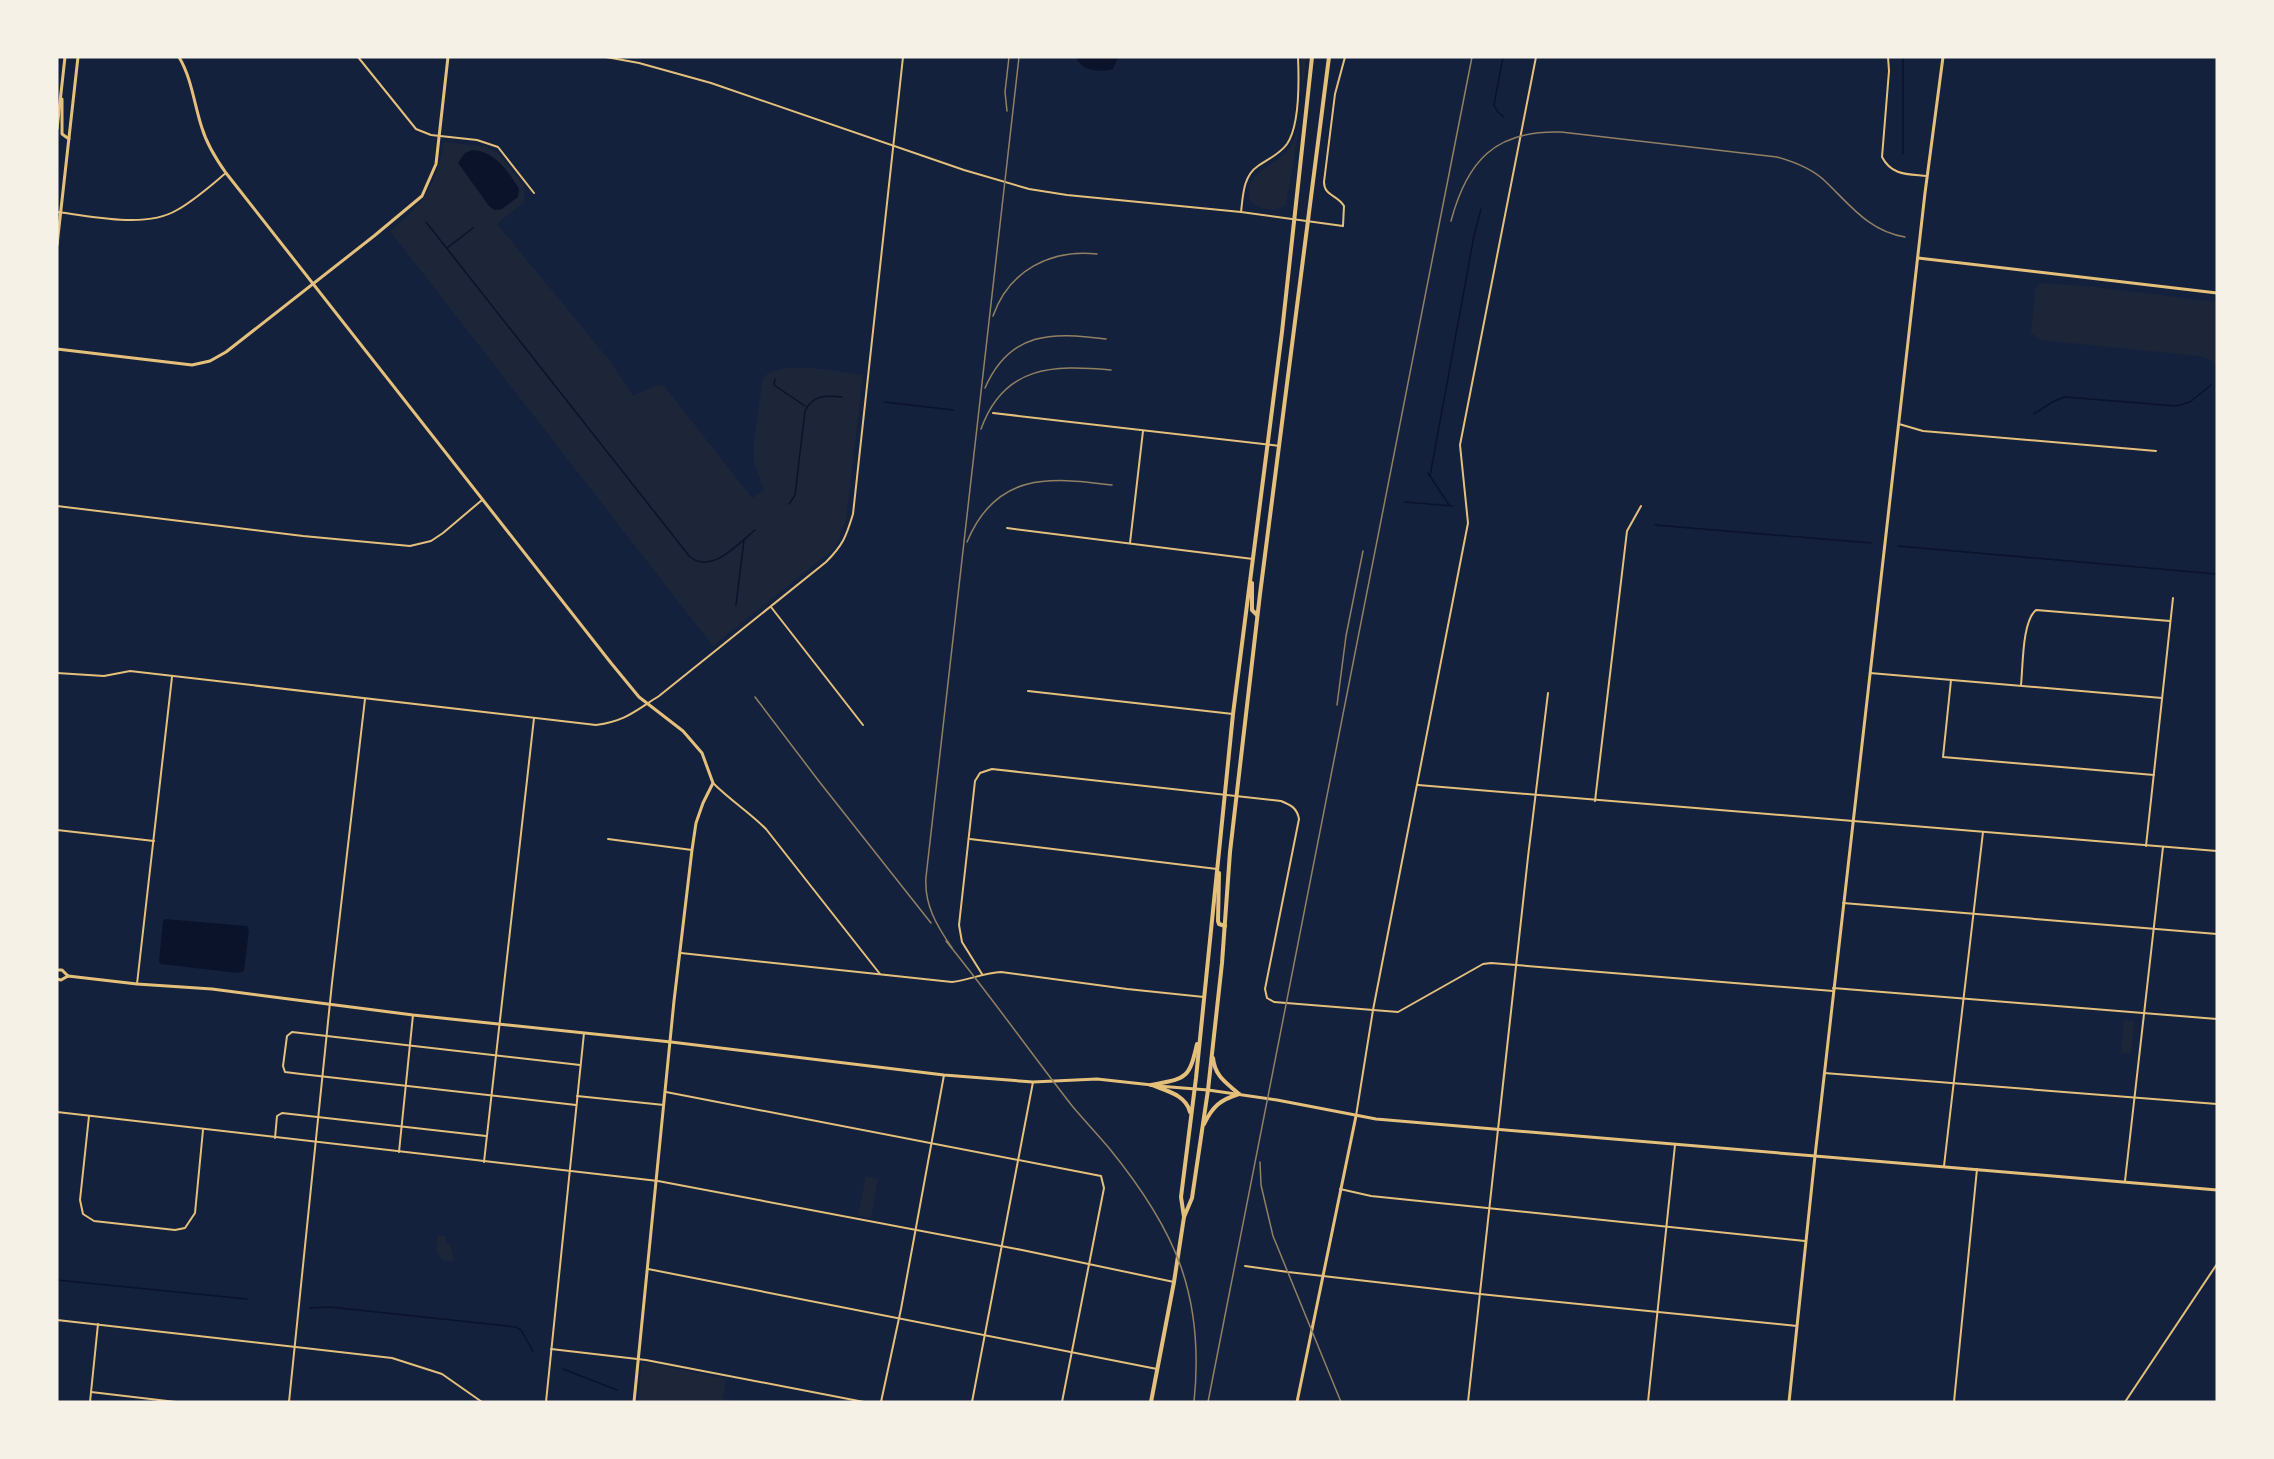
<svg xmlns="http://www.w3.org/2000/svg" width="2274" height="1459" viewBox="0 0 2274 1459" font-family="Lato,sans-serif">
	<rect width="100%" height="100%" fill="#14213d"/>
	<g fill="#1d2539">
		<path d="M1301,57h5l-7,70 -13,78c-10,8 -26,5 -35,-3 -12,-30 28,-36 40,-56 13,-22 12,-65 10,-89z"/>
		<path d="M444,142l43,5 11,6 26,33v16l-27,22 113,137 23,35 24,-11 7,1 88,112 12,-7 -10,-29v-22l9,-62c18,-20 74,-6 100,-3l-17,145 -11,28 -122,98 -323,-415c33,-27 47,-46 54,-89z"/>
		<path d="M2043,283l52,4 122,15v65l-6,-7 -11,-4 -160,-16 -9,-7 4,-43 3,-5z"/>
		<path d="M2124,1020l10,1 -3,33 -10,-1z"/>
		<path d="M866,1176l12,3 -7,39 -13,-3z"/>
		<path d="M438,1235l8,1 -1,7 5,1 5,18 -12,-2 -7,-8z"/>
		<path d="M642,1362l84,17 -3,19 9,4h-94z"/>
	</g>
	<g fill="#0b132b">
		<path d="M1076,57h42l-5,12c-13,4 -32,2 -37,-12z"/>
		<path d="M472,150c23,1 36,21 47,39l-1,8 -16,12 -8,1 -5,-4 -31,-43 7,-10z"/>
		<path d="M165,919l82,7 2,4 -5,41 -6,2 -77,-9 -2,-2 4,-41z"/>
	</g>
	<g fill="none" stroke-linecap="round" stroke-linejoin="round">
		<g stroke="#0b132b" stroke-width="1.5">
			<path d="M1503,57l-9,48 4,7 6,5"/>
			<path d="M1903,154v-97"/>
			<path d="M426,222l264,335c22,17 48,-13 65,-27"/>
			<path d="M447,248l26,-20"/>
			<path d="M775,379l-1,6 31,21"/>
			<path d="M884,402l69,8"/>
			<path d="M2034,414l20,-13 11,-4 111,9 14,-4 21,-17"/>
			<path d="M1428,473l21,32"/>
			<path d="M1430,476l44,-240 7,-27"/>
			<path d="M1404,502l49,4"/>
			<path d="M789,504l6,-9 10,-84c8,-16 21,-16 37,-14"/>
			<path d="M1655,525l216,18"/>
			<path d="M1898,546l319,28"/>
			<path d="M736,605l8,-65"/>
			<path d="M57,1280l190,19"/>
			<path d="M310,1308l20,-1 186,20 5,3 12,21"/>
			<path d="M563,1369l54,21"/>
		</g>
		<g stroke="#e5c07b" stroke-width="2">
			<path d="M358,57l58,72 15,6 46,5 21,7 36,46"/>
			<path d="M606,57l33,6 72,20 253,87 65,19 38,6 174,17 102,14 1,-20c-6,-11 -20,-10 -20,-24l11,-88 10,-37"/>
			<path d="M1888,57l1,14 -7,86c10,19 26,17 45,19"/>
			<path d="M57,212c36,4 88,17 120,-2 18,-10 33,-24 49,-37"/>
			<path d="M1241,212c2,-16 2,-36 17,-46 11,-8 21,-11 29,-22 13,-19 12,-64 11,-87"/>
			<path d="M993,413l287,33"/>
			<path d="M1899,424l24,7 233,20"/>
			<path d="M57,506l246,30 107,10 21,-5 12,-8 39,-33"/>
			<path d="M1007,528l246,31"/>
			<path d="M1130,543l13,-112"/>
			<path d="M771,607l92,118"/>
			<path d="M57,673l47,3 26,-5 466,54c30,-4 39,-14 63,-29l167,-134c17,-17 20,-25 27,-48l50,-457"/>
			<path d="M1870,673l292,25"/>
			<path d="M1951,680l-8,77 211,18"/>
			<path d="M2021,685c2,-18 1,-64 15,-75l134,11"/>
			<path d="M1028,691l205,23"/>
			<path d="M713,783c17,17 36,29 53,46l114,145"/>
			<path d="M1418,785l799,66"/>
			<path d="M1595,801l32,-270 14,-25"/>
			<path d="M57,830l97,11"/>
			<path d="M608,839l84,11"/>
			<path d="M970,839l247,30"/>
			<path d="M2146,846l27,-248"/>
			<path d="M1843,903l374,31"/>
			<path d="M681,953l271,29c17,-2 32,-9 49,-10l126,17 77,8"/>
			<path d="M982,974l-20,-32 -3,-17 16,-144 5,-8 12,-4 289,32c10,4 16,7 18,18l-34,170 2,9 7,4 124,10 85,-48 8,-1 342,28"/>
			<path d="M137,984l35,-307"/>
			<path d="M1833,988l384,31"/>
			<path d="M1824,1073l393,31"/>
			<path d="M666,1092l435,84 3,12 -42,214"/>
			<path d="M577,1096l87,9"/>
			<path d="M576,1105l-275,-31 -16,-2 -2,-6 4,-30 5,-4 288,33"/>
			<path d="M57,1112l601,69 364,69 152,32"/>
			<path d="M89,1116l-9,84 3,14 11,7 81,9 10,-2 10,-15 8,-83"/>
			<path d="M1356,1116l17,-106 95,-487 -8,-78 76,-388"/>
			<path d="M275,1138l2,-22 5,-3 204,23"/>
			<path d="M399,1152l14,-137"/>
			<path d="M484,1162l50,-444"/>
			<path d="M1944,1166l39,-334"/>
			<path d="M2125,1181l38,-334"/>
			<path d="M1340,1189l31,7 434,45"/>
			<path d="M1245,1266l43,6 192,22 317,32"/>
			<path d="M648,1269l509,100"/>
			<path d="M57,1320l335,38 50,16 40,28"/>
			<path d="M551,1349l95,11 218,42"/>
			<path d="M91,1392l85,10"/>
			<path d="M90,1402l8,-78"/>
			<path d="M289,1402l43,-419 33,-284"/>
			<path d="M546,1402l38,-369"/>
			<path d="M881,1402l20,-93 43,-234"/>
			<path d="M972,1402l61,-320"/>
			<path d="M1468,1402l60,-545 20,-164"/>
			<path d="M1648,1402l27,-257"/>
			<path d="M1954,1402l23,-233"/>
			<path d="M2125,1402l92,-138"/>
		</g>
		<g stroke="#e5c07b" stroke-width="3">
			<path d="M179,57c13,22 15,47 23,71 5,17 14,31 24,45l385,490 28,34 44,34 19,22 11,30 -10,20 -7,20 -4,27 -18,151 -40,401"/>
			<path d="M1943,57l-18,136 -110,963 402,34"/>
			<path d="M1918,258l299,35"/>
			<path d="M57,349l135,16 18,-4 16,-9 148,-116 48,-40 14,-32 12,-107"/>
			<path d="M1297,1402l59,-286"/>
		</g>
		<g stroke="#e5c07b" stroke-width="3">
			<path d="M62,99v35l7,5"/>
			<path d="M57,129l8,-72"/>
			<path d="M57,245l21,-188"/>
			<path d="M57,970h5l6,6"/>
			<path d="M57,979l4,1 7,-4 69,8 75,5 201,26 258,27 273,33 89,7 64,-3 55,6"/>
			<path d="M1158,1086l50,4 69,10 99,19 439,37 -26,246"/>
		</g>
		<g stroke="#e5c07b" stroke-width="4">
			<path d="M1252,583v27l5,5"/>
			<path d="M1219,873l-1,48 1,3 6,2"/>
			<path d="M1213,1058c2,19 14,25 26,36"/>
			<path d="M1151,1085c35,-7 38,-5 46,-41"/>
			<path d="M1152,1085c15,6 34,10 38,27"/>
			<path d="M1204,1124c9,-18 16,-24 35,-30"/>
			<path d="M1184,1217l8,-19 16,-108 14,-127 8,-111 30,-258 69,-537"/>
			<path d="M1151,1402l23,-120 10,-65 -3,-20 15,-119 37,-364 49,-382 30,-275"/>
		</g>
		<g stroke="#918062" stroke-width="1.5">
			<path d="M1007,111l-2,-19 4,-35"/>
			<path d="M1451,221c16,-60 44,-91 110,-89l216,25c18,5 36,12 49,25 25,24 43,49 79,55"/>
			<path d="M993,316c16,-46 58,-67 104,-62"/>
			<path d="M985,388c25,-57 67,-56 121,-49"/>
			<path d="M981,429c23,-64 72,-64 130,-59"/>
			<path d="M967,542c29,-70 82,-65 145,-57"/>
			<path d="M755,697l63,83 113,143"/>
			<path d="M1337,705l9,-69 17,-85"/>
			<path d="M946,941c44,54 84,111 127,166 12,14 24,27 36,41 66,81 96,147 85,254"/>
			<path d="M952,948c-15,-22 -28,-43 -26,-71l93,-820"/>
			<path d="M1260,1162l1,23 12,51 68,166"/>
			<path d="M1208,1402l264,-1345"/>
		</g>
	</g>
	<rect width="2274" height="1459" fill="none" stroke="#f6f1e7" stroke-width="117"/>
</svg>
